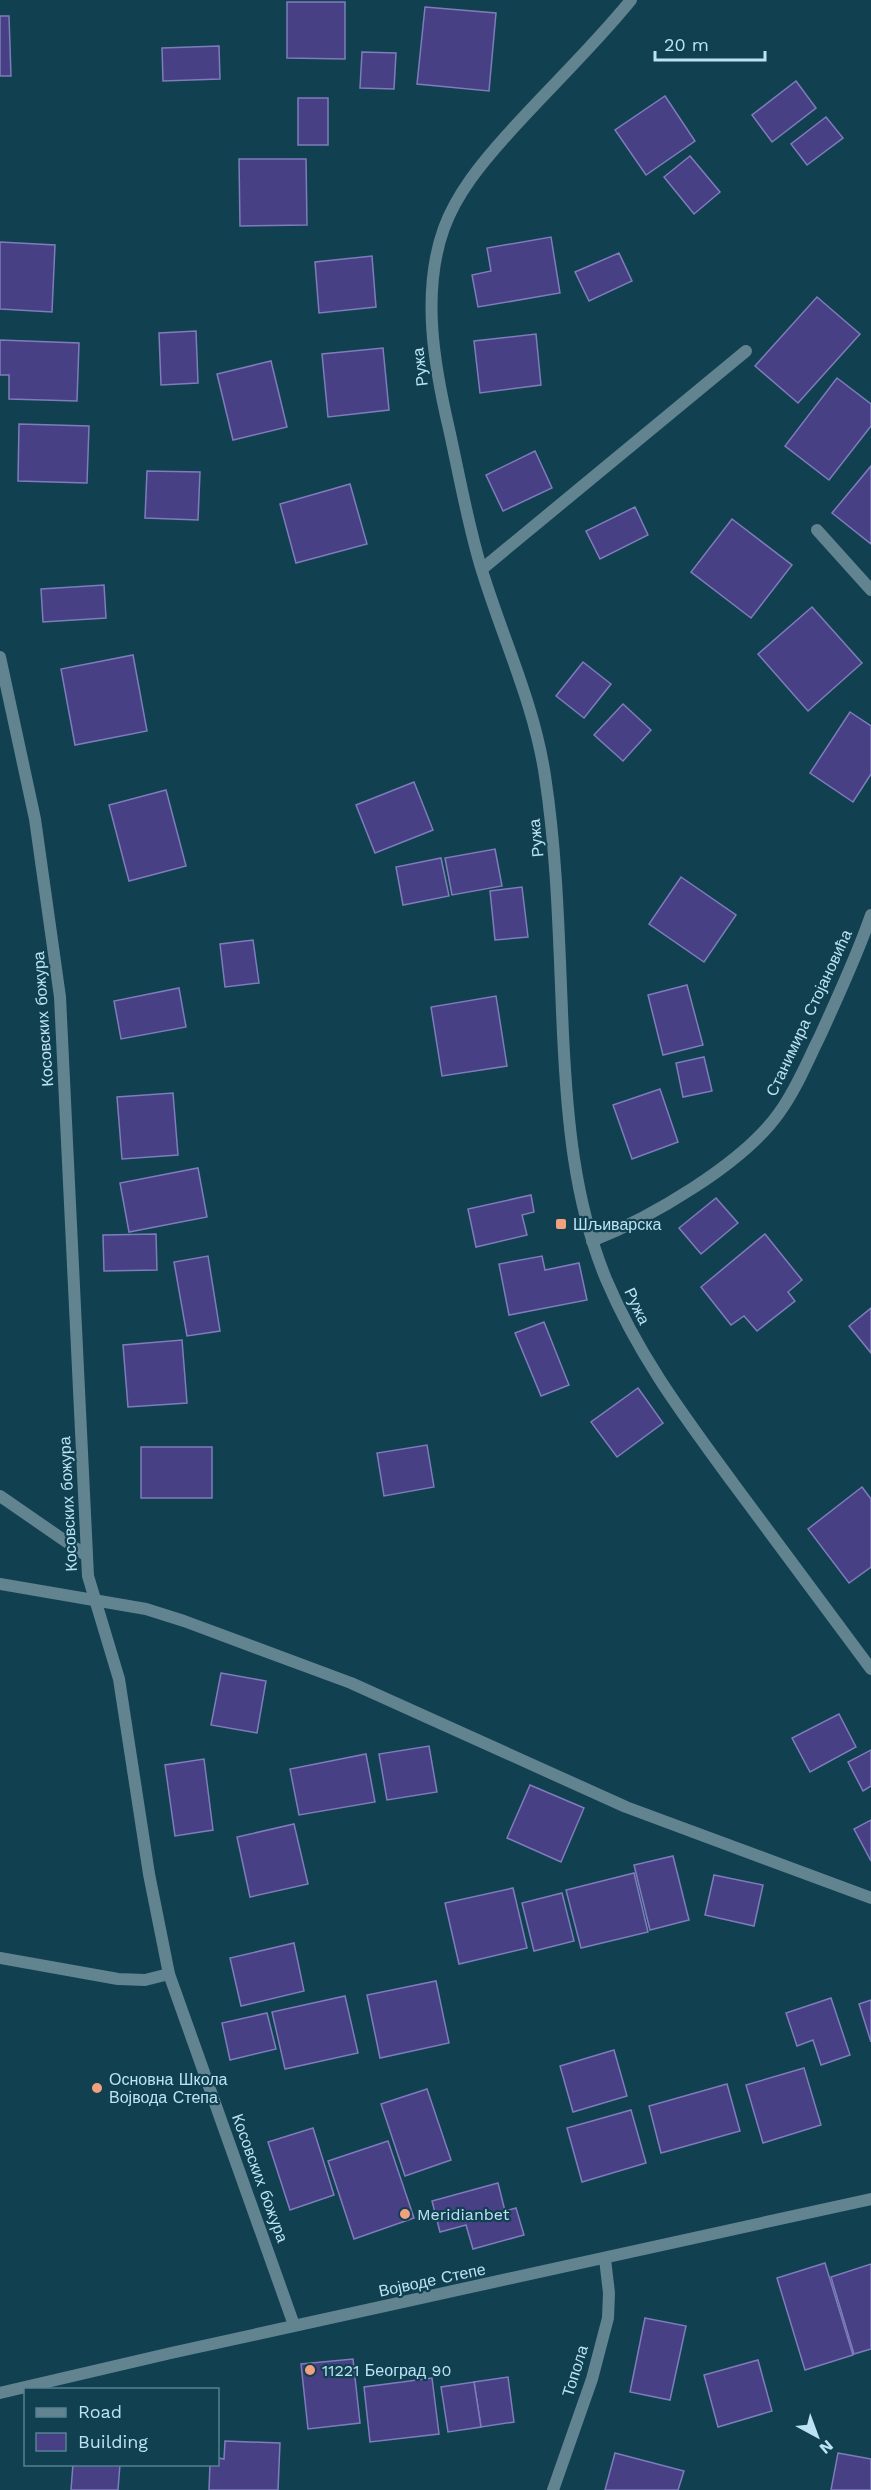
<svg xmlns="http://www.w3.org/2000/svg" width="871" height="2490" viewBox="0 0 871 2490" font-family="'Work Sans',sans-serif">
	<rect width="100%" height="100%" fill="#114050"/>
	<g fill="#474085" stroke="#7e7cbb" stroke-width="1.5">
		<path d="M287,2h58v57l-58,-1z"/>
		<path d="M425,7l71,6 -7,78 -72,-7z"/>
		<path d="M0,16h9l2,60h-11z"/>
		<path d="M219,46l1,33 -57,2 -1,-33z"/>
		<path d="M362,52l34,1 -2,36 -34,-1z"/>
		<path d="M796,81l20,27 -44,34 -20,-27z"/>
		<path d="M665,96l30,45 -49,34 -31,-45z"/>
		<rect x="298" y="98" width="30" height="47"/>
		<path d="M826,117l17,21 -36,27 -16,-21z"/>
		<path d="M690,156l30,36 -26,22 -30,-37z"/>
		<path d="M239,159h67l1,66 -67,1z"/>
		<path d="M551,237l9,56 -82,14 -6,-32 19,-4 -4,-23z"/>
		<path d="M0,242l55,3 -3,67 -52,-3z"/>
		<path d="M619,253l13,28 -43,20 -14,-29z"/>
		<path d="M372,256l4,51 -57,6 -4,-51z"/>
		<path d="M817,297l43,37 -62,69 -43,-37z"/>
		<path d="M196,331l2,52 -37,2 -2,-52z"/>
		<path d="M536,334l5,51 -61,8 -6,-52z"/>
		<path d="M0,340l79,3 -2,58 -68,-2v-24h-9z"/>
		<path d="M383,348l6,62 -61,7 -6,-63z"/>
		<path d="M271,361l16,66 -54,13 -16,-66z"/>
		<path d="M837,378l34,26v22l-42,54 -44,-34z"/>
		<path d="M19,424l70,2 -2,57 -69,-2z"/>
		<path d="M535,451l17,37 -49,23 -17,-36z"/>
		<path d="M871,466v78l-39,-31z"/>
		<path d="M147,471l53,1 -2,48 -53,-2z"/>
		<path d="M350,484l17,60 -71,19 -16,-59z"/>
		<path d="M635,507l13,28 -48,24 -14,-28z"/>
		<path d="M732,519l60,46 -41,53 -60,-46z"/>
		<path d="M104,585l2,33 -63,4 -2,-33z"/>
		<path d="M812,607l50,56 -54,48 -50,-57z"/>
		<path d="M133,655l14,76 -72,14 -14,-76z"/>
		<path d="M583,662l28,22 -27,34 -28,-22z"/>
		<path d="M623,704l28,26 -28,31 -29,-26z"/>
		<path d="M850,712l21,14v48l-18,28 -43,-29z"/>
		<path d="M414,782l19,48 -58,23 -19,-48z"/>
		<path d="M166,790l20,76 -57,15 -20,-76z"/>
		<path d="M495,849l7,37 -50,9 -7,-37z"/>
		<path d="M441,858l8,38 -46,9 -7,-38z"/>
		<path d="M681,877l55,38 -32,47 -55,-38z"/>
		<path d="M522,887l6,50 -33,3 -5,-49z"/>
		<path d="M253,940l6,43 -34,4 -5,-43z"/>
		<path d="M687,985l16,60 -40,10 -15,-60z"/>
		<path d="M179,988l7,39 -65,12 -7,-38z"/>
		<path d="M496,996l11,70 -65,10 -11,-69z"/>
		<path d="M704,1057l8,34 -29,6 -7,-34z"/>
		<path d="M660,1089l18,53 -46,17 -19,-54z"/>
		<path d="M173,1093l5,62 -56,4 -5,-62z"/>
		<path d="M198,1168l9,49 -78,15 -9,-49z"/>
		<path d="M531,1195l3,17 -12,3 5,20 -51,12 -8,-38z"/>
		<path d="M716,1198l22,25 -37,31 -22,-26z"/>
		<path d="M156,1234l1,36 -53,1 -1,-36z"/>
		<path d="M765,1234l37,46 -14,12 7,9 -38,30 -13,-15 -13,9 -30,-38z"/>
		<path d="M208,1256l12,75 -33,5 -13,-74z"/>
		<path d="M542,1256l3,14 34,-7 8,37 -78,15 -10,-51z"/>
		<path d="M871,1308v45l-22,-27z"/>
		<path d="M544,1322l25,63 -28,11 -26,-63z"/>
		<path d="M182,1340l5,63 -59,4 -5,-62z"/>
		<path d="M638,1388l25,35 -46,34 -26,-35z"/>
		<path d="M427,1445l7,42 -50,9 -7,-43z"/>
		<rect x="141" y="1447" width="71" height="51"/>
		<path d="M862,1487l9,12v68l-22,16 -41,-54z"/>
		<path d="M221,1673l45,8 -9,52 -46,-8z"/>
		<path d="M839,1714l17,33 -46,25 -18,-34z"/>
		<path d="M429,1746l8,46 -50,8 -8,-46z"/>
		<path d="M871,1750v36l-8,5 -15,-29z"/>
		<path d="M366,1754l9,48 -76,13 -9,-46z"/>
		<path d="M204,1759l9,71 -38,6 -10,-71z"/>
		<path d="M530,1785l54,23 -23,54 -54,-24z"/>
		<path d="M871,1820v41l-17,-32z"/>
		<path d="M294,1824l14,60 -58,13 -13,-60z"/>
		<path d="M673,1856l16,64 -39,10 -16,-65z"/>
		<path d="M634,1873l14,59 -67,16 -15,-58z"/>
		<path d="M714,1875l49,10 -9,41 -49,-11z"/>
		<path d="M513,1888l14,60 -68,16 -14,-61z"/>
		<path d="M562,1893l12,48 -40,10 -12,-48z"/>
		<path d="M294,1943l10,48 -63,15 -11,-48z"/>
		<path d="M436,1981l13,62 -69,15 -13,-63z"/>
		<path d="M345,1996l13,57 -73,16 -13,-57z"/>
		<path d="M831,1998l19,57 -29,10 -8,-25 -16,6 -11,-33z"/>
		<path d="M871,2000v42l-12,-38z"/>
		<path d="M267,2013l9,36 -46,11 -8,-37z"/>
		<path d="M614,2050l13,46 -54,16 -13,-46z"/>
		<path d="M804,2068l17,57 -58,18 -17,-58z"/>
		<path d="M727,2084l13,47 -79,22 -12,-47z"/>
		<path d="M427,2089l24,71 -46,16 -24,-72z"/>
		<path d="M631,2110l15,53 -64,19 -15,-54z"/>
		<path d="M313,2128l21,67 -44,15 -22,-68z"/>
		<path d="M388,2141l26,77 -60,21 -26,-78z"/>
		<path d="M498,2183l7,28 11,-3 8,27 -51,14 -7,-24 -26,7 -8,-31z"/>
		<path d="M825,2263l28,92 -48,15 -28,-92z"/>
		<path d="M871,2264v85l-17,5 -23,-77z"/>
		<path d="M645,2318l41,8 -16,74 -40,-8z"/>
		<path d="M353,2359l7,64 -52,6 -7,-65z"/>
		<path d="M758,2360l14,51 -54,16 -14,-52z"/>
		<path d="M508,2377l6,45 -33,5 -7,-45z"/>
		<path d="M432,2378l7,56 -69,8 -6,-55z"/>
		<path d="M474,2382l7,45 -33,5 -7,-45z"/>
		<path d="M225,2441l55,2 -2,47h-69l1,-26h8v-6l6,1z"/>
		<path d="M615,2453l69,18 -6,19h-73z"/>
		<path d="M838,2453l33,6v31h-40z"/>
		<path d="M73,2464h47l-2,26h-47z"/>
	</g>
	<g fill="none" stroke-linecap="round" stroke-linejoin="round">
		<g stroke="#628390" stroke-width="12">
			<path d="M817,530l54,60"/>
			<path d="M482,569l264,-218"/>
			<path d="M0,1496l87,60"/>
			<path d="M0,1958l118,21 27,1 24,-6"/>
		</g>
		<g stroke="#628390" stroke-width="12">
			<path d="M0,657l35,162 25,178 28,579 31,103 30,195 20,100 125,351"/>
			<path d="M592,1241c58,-23 151,-77 187,-128 17,-23 28,-51 41,-77 18,-40 37,-80 51,-121"/>
			<path d="M0,1584l146,25 38,12 167,62 275,124 245,91"/>
		</g>
		<g stroke="#628390" stroke-width="12">
			<path d="M631,0c-39,48 -84,90 -125,136 -25,28 -49,57 -62,92 -23,64 -10,137 5,201 10,45 18,91 31,135 21,71 54,138 65,212 13,85 14,172 18,258 4,84 11,167 43,245 33,78 78,137 127,204 46,62 92,124 138,186"/>
			<path d="M0,2393l171,-40 700,-154"/>
			<path d="M553,2490l39,-111 16,-61 1,-25 -4,-34"/>
		</g>
	</g>
	<g fill="#f1a17d" stroke="#114050" stroke-width="2">
		<rect x="555" y="1218" width="12" height="12" rx="3"/>
		<circle cx="97" cy="2088" r="6"/>
		<circle cx="405" cy="2214" r="6"/>
		<circle cx="310" cy="2370" r="6"/>
	</g>
	<g text-anchor="middle" dominant-baseline="central" stroke-width="4.5" stroke-linejoin="round" paint-order="stroke">
		<g font-size="16" fill="#bbe3f4" stroke="#114050">
			<text transform="translate(420 367) rotate(-97)">Ружа</text>
			<text transform="translate(536 838) rotate(-96)">Ружа</text>
			<text transform="translate(809 1013) rotate(-65)">Станимира Стојановића</text>
			<text transform="translate(43 1019) rotate(-94)">Косовских божура</text>
			<text transform="translate(637 1306) rotate(65)">Ружа</text>
			<text transform="translate(68 1504) rotate(-93)">Косовских божура</text>
			<text transform="translate(260 2178) rotate(70)">Косовских божура</text>
			<text transform="translate(432 2280) rotate(-12)">Војводе Степе</text>
			<text transform="translate(575 2371) rotate(-73)">Топола</text>
		</g>
		<g font-size="16" fill="#bbe3f4" stroke="#114050" text-anchor="start">
			<text x="573" y="1224">Шљиварска</text>
			<text x="109" y="2079">Основна Школа<tspan x="109" dy="18">Војвода Степа</tspan></text>
			<text x="417" y="2214">Meridianbet</text>
			<text x="322" y="2370">11221 Београд 90</text>
		</g>
	</g>
	<rect x="24" y="2388" width="195" height="78" fill="#114050" stroke="#558192" stroke-width="1.5"/>
	<rect x="36" y="2408" width="30" height="9" fill="#628390" stroke="#558192" stroke-width="1.5"/>
	<text x="78" y="2418" font-size="18" fill="#bbe3f4">Road</text>
	<rect x="36" y="2433" width="30" height="18" fill="#474085" stroke="#558192" stroke-width="1.5"/>
	<text x="78" y="2448" font-size="18" fill="#bbe3f4">Building</text>
	<g transform="translate(817 2436) rotate(139)" stroke="#114050" stroke-width="4.5" paint-order="stroke">
	<path d="M0-4.5L10 22L0 15L-10 22Z" fill="#bbe3f4"/>
	<text y="-9" font-size="16" font-weight="bold" text-anchor="middle" fill="#bbe3f4">N</text>
	</g>
	<path d="M655 51v9h110v-9" fill="none" stroke="#bbe3f4" stroke-width="3"/>
	<text x="664" y="51" font-size="18" fill="#bbe3f4" stroke="#114050" stroke-width="4.5" paint-order="stroke">20 m</text>
</svg>
